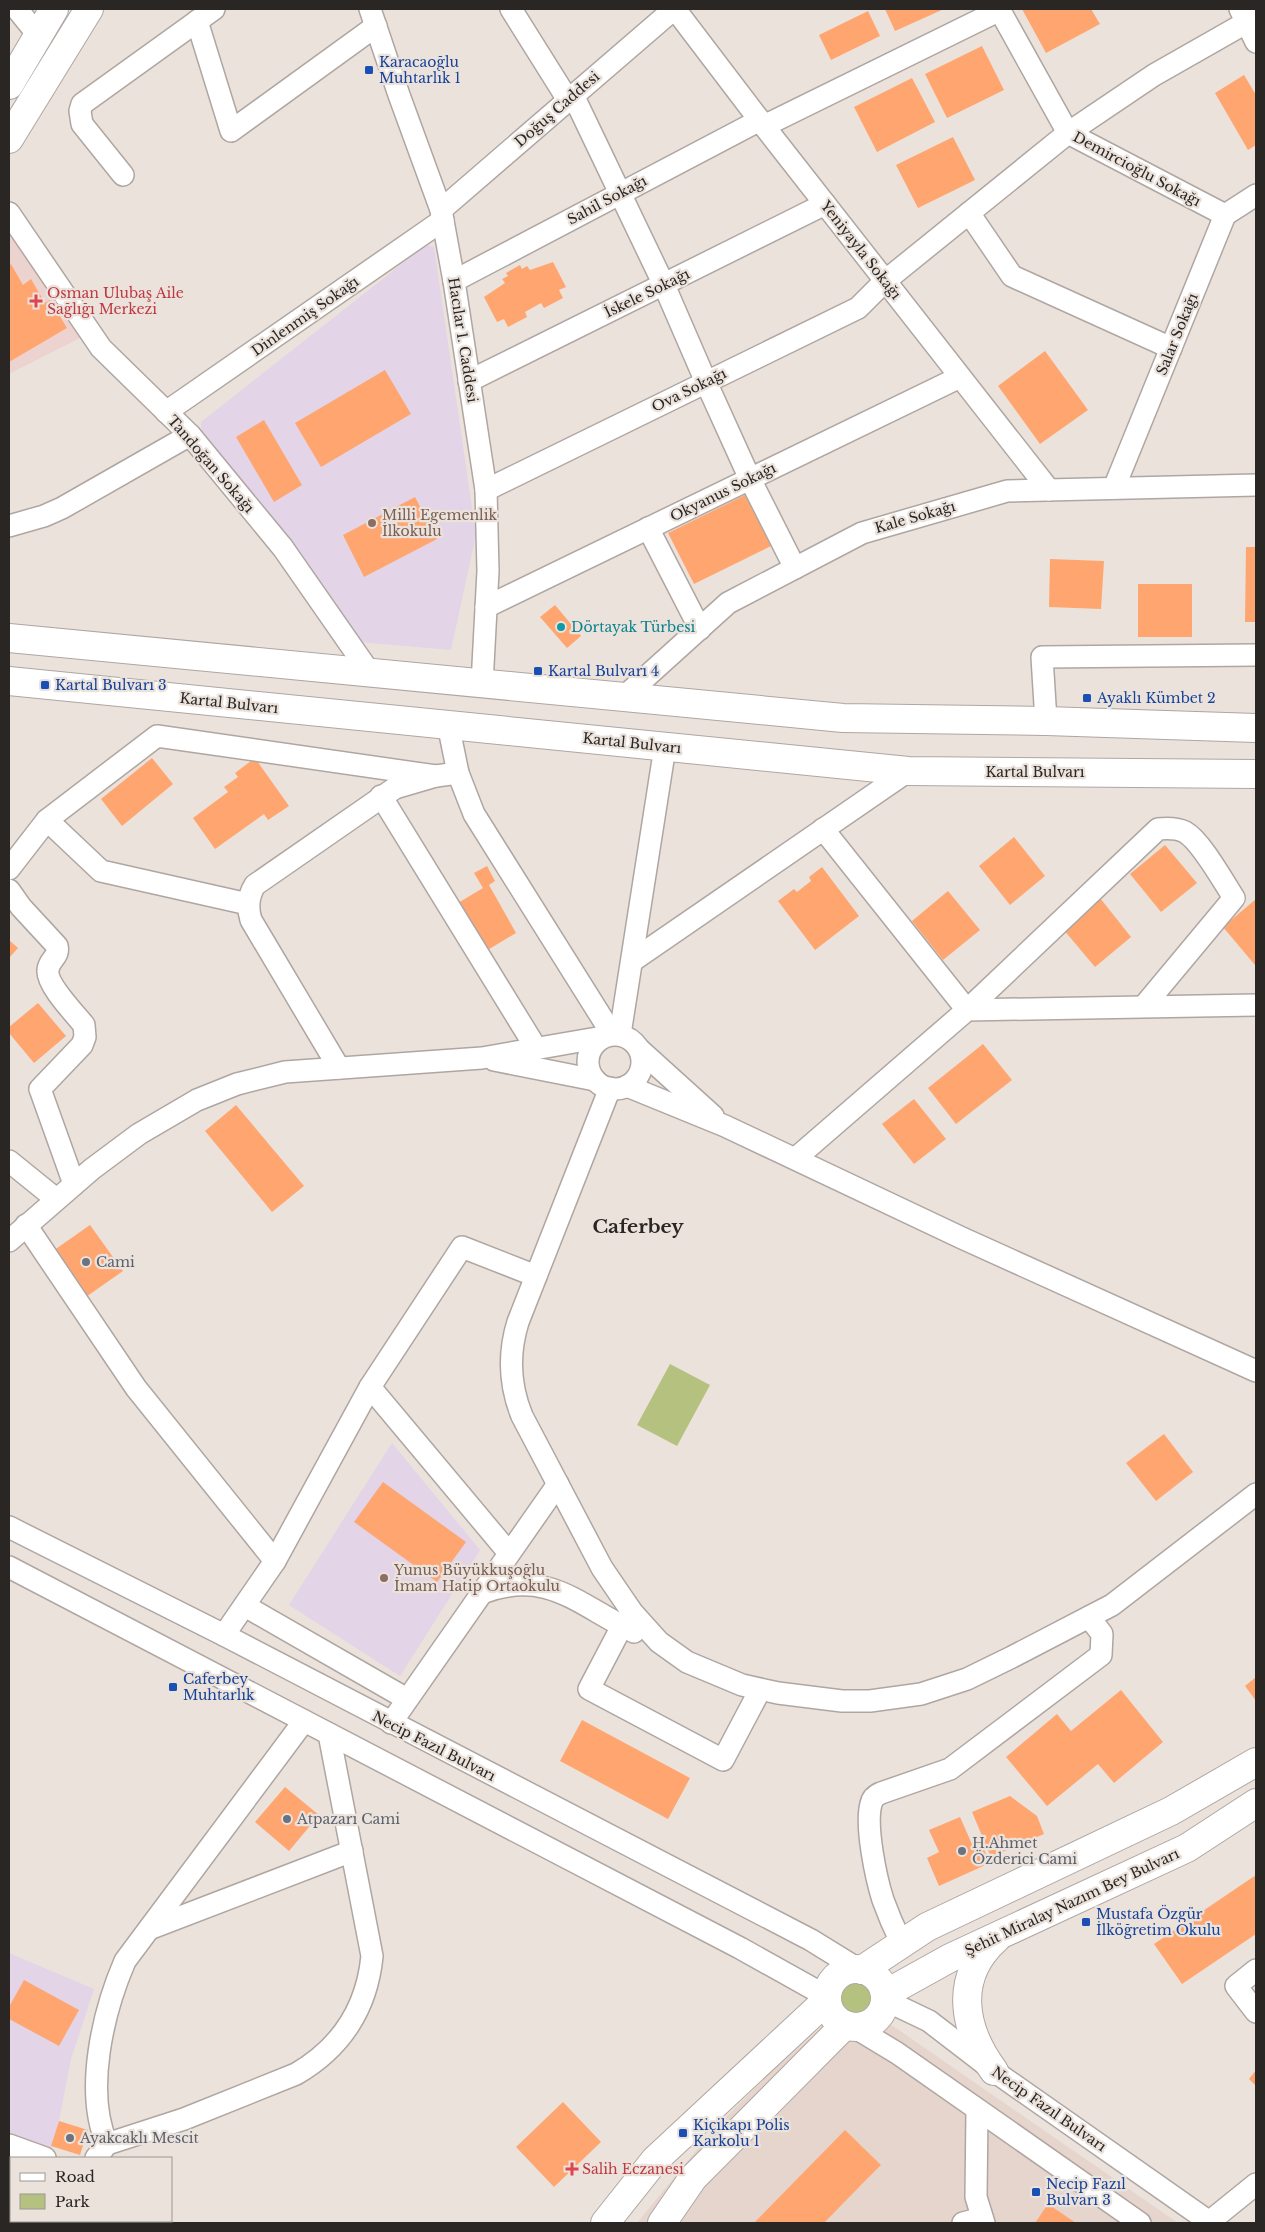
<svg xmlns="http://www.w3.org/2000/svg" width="1265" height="2232" viewBox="0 0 1265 2232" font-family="'Libre Baskerville',serif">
	<rect width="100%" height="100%" fill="#ebe2dc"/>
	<path fill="#e6d5cc" d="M854,1999l324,224h-541l57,-70 35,-39 40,-40z"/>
	<g fill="#e3d4e7">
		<path d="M426,245l8,2 42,288 -25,115 -92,-8 -158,-212v-8z"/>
		<path d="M392,1443l88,107 -80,126 -111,-71z"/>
		<path d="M9,1953l85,36 -23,70 -12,62 -8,25 1,3 -43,-14z"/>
	</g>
	<path fill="#edd3cf" d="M9,225l77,110 -77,39z"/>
	<g fill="#b5c17f">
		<path d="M670,1364l40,21 -33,61 -40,-21z"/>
		<circle cx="857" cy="1999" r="16"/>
	</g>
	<g fill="#ffa670">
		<path d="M885,9h59l-49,22z"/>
		<path d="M1022,9h69l9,15 -54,29z"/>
		<path d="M868,11l12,25 -49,24 -12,-25z"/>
		<path d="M982,46l22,44 -57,28 -22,-44z"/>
		<path d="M1244,75l12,20v50l-8,5 -33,-57z"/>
		<path d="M912,78l23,44 -58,30 -23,-45z"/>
		<path d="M953,137l22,43 -57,28 -22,-43z"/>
		<path d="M553,262l13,25 -7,3 4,8 -19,10 -3,-5 -16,9 2,5 -19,10 -4,-8 -7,3 -13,-25 21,-14 -3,-4 6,-3 -2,-3 14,-8 2,4 5,-3 3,4z"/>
		<path d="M11,264l12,21 8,-6 14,24 5,-3 17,28 -58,34v-96z"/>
		<path d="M1045,351l43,59 -48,34 -42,-58z"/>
		<path d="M385,370l26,44 -90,53 -26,-44z"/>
		<path d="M264,420l38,65 -28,17 -38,-65z"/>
		<path d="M745,495l26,51 -77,38 -26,-51z"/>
		<path d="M415,497l22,42 -73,38 -21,-42z"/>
		<path d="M1246,547h10v75h-11z"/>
		<path d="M1050,559l54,2 -3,48 -52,-2z"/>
		<rect x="1138" y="584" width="54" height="53"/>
		<path d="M555,605l26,31 -14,12 -27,-31z"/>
		<path d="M152,758l21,26 -51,42 -21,-27z"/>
		<path d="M255,758l34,48 -21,14 -4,-6 -49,35 -22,-31 35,-26 -4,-5 14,-10 -3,-4z"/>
		<path d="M1014,837l31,39 -35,29 -31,-39z"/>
		<path d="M1165,845l32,38 -36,29 -31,-38z"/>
		<path d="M487,866l8,15 -6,4 27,48 -30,18 -28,-48 25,-15 -9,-15z"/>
		<path d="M822,867l37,49 -44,34 -37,-49 16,-12 3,3 14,-11 -2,-4z"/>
		<path d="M948,891l32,39 -37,30 -31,-39z"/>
		<path d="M1100,898l31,39 -36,30 -32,-38z"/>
		<path d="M1256,899v64l-1,2 -32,-38z"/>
		<path d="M9,940l9,8 -9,10z"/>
		<path d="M38,1003l28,33 -32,27 -25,-30v-6z"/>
		<path d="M983,1044l29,36 -56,44 -28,-36z"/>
		<path d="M914,1099l32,40 -32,25 -32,-40z"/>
		<path d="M236,1105l68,81 -32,26 -67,-81z"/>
		<path d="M90,1225l33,46 -40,28 -33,-46z"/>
		<path d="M1164,1434l29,38 -37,29 -30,-38z"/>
		<path d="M383,1482l83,60 -29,40 -83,-60z"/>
		<path d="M1256,1677v24l-11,-15z"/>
		<path d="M1121,1690l42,52 -49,41 -16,-19 -51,42 -41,-49 51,-43 14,17z"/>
		<path d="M582,1720l108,58 -22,41 -108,-58z"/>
		<path d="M285,1787l34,28 -30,36 -34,-29z"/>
		<path d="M1010,1796l27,20 7,18 -53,23 -19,-45z"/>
		<path d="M960,1817l15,34 8,-4 7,16 -51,23 -12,-28 12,-6 -10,-22z"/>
		<path d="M1256,1875v59l-74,50 -28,-40z"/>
		<path d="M24,1980l55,30 -20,36 -50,-27v-12z"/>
		<path d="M1256,2070v16l-7,-7z"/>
		<path d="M563,2102l38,40 -47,45 -38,-40z"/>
		<path d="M59,2121l29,9 -8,25 -29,-9z"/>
		<path d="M845,2130l36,35 -19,19 -38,39h-70z"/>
		<path d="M1048,2204l28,19h-41z"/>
	</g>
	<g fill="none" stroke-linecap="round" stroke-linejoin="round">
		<g stroke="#afa6a1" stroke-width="24">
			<g id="minor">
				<path d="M17,9l21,26"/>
				<path d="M370,9l29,86 42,115 13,71 32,209 2,81 -6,113"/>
				<path d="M511,9l57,91"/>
				<path d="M675,9l89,117 285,364"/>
				<path d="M999,9l69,124 157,82"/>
				<path d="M1240,9l16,33"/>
				<path d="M197,21l34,110 145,-105"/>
				<path d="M573,95l91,190 42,97 44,97 45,89"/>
				<path d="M764,126l236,-116"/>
				<path d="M123,175l-41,-51 -2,-13 2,-7 132,-95"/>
				<path d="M441,210l233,-201"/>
				<path d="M9,213l92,135 89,87 93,113 87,125"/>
				<path d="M969,213l43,63 159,72"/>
				<path d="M454,281l306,-161"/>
				<path d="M469,381l356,-177"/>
				<path d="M166,412l277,-192"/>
				<path d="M1114,488l111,-273 31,-20"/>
				<path d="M486,490l372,-182 27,-27 183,-148 86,-58 102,-58"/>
				<path d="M9,526l35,-10 18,-8 128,-73"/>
				<path d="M648,528l52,101"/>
				<path d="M486,607l474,-230"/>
				<path d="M625,696l103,-93 134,-70 145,-42 249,-6"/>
				<path d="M1046,721l-4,-64 214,-2"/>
				<path d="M448,724l10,49 16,41 138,220"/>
				<path d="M381,796l155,252"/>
				<path d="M47,820l54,51 147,33"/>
				<path d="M823,829l144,181 191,-181c10,-1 19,-1 27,3 16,9 38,49 49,66l-90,108"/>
				<path d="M9,869l38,-49 110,-84 279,40"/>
				<path d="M9,890l12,17 36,39c3,11 -8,13 -9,24 -2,14 27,44 36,55l1,12 -3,8 -42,44 34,95"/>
				<path d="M632,961l276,-190"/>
				<path d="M620,1034l45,-287"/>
				<circle cx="615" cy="1062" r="27"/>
				<path d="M640,1050l73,66"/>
				<path d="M494,1060l101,20"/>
				<path d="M339,1068l-88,-148c-4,-13 -3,-24 4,-35l140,-97 41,-12 22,-3"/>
				<path d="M627,1086l98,40 237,112 294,133"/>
				<path d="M610,1088l-92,234c-10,32 -9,62 4,94l80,152 30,44 27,30 28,20 55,23 36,8 64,8h28l51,-7 46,-15 45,-22 100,-52 144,-111"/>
				<path d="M796,1158l171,-148 289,-5"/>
				<path d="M9,1161l47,38"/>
				<path d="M26,1225l110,163 139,173"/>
				<path d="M9,1241l83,-72 47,-35 58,-34 40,-16 48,-12 197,-14 121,-21"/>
				<path d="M370,1387l139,166"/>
				<path d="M9,1527l215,108 587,305 47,29"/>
				<path d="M9,1567l731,381 86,48"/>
				<path d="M482,1593c66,-25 96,12 152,39"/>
				<path d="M245,1606l162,93"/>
				<path d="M622,1626l-33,63 134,71 37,-70"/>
				<path d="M224,1635l51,-74 95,-174 92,-140 74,29"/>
				<path d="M391,1723l167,-239"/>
				<path d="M149,1929l203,-78"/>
				<path d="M901,1942c-7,-14 -13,-28 -18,-42 -7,-22 -18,-74 -12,-96 1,-5 5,-9 10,-11l69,-24 151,-114 1,-21 -13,-17"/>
				<path d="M1256,1970l-20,16 20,26"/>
				<path d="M885,2000l44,21 65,50 217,152"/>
				<path d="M854,2027l43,26 243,170"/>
				<path d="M977,2110l-1,87 8,26"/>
				<path d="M107,2144c-23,-53 -4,-132 18,-183l179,-240"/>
				<path d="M9,2145l36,13"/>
				<path d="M96,2158l11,-14 77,-25 112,-45c45,-26 71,-66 76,-118l-43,-222"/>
				<path d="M9,2198l2,-1"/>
				<path d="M1209,2222l47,-38"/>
				<path d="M963,2223l19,-5"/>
			</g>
		</g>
		<g stroke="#afa6a1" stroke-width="30">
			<g id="major">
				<path d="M9,85l45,-76"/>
				<path d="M9,139l80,-130"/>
				<path d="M9,638l834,80 203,3 210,7"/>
				<path d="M9,681l899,90 348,3"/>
				<circle cx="856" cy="1998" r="29"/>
				<path d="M862,1970l65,-43 244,-116 85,-49"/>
				<path d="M885,1994l65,-36 237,-110 69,-45"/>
				<path d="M994,2071c-31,-42 -41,-93 2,-132"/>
				<path d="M605,2223l50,-63 172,-160"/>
				<path d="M662,2223l31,-45 152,-153"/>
			</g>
		</g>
		<use href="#minor" stroke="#fff" stroke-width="21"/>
		<use href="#major" stroke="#fff" stroke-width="28"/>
	</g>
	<g fill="#1a4fb4" stroke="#ebe2dc" stroke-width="2">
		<rect x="364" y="65" width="10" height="10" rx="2.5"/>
		<rect x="533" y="666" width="10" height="10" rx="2.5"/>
		<rect x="40" y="680" width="10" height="10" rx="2.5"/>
		<rect x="1082" y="693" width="10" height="10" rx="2.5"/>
		<rect x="168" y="1682" width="10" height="10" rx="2.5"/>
		<rect x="1081" y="1917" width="10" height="10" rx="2.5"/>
		<rect x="678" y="2128" width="10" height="10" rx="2.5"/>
		<rect x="1031" y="2187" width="10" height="10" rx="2.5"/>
	</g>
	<g fill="#e0444e" stroke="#ebe2dc" stroke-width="2">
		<path d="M33.5 293.5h5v5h5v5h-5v5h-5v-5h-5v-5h5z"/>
		<path d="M569.5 2161.5h5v5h5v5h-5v5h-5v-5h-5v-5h5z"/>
	</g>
	<g fill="#8d6e63" stroke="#ebe2dc" stroke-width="2">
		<circle cx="372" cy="523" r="5"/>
		<circle cx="384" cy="1578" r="5"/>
	</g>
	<circle fill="#0f9aa8" stroke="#ebe2dc" stroke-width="2" cx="561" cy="627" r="5"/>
	<g fill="#6b7280" stroke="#ebe2dc" stroke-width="2">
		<circle cx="86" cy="1262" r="5"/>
		<circle cx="287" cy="1819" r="5"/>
		<circle cx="962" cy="1851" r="5"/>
		<circle cx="70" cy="2138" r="5"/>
	</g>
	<g text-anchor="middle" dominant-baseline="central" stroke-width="4.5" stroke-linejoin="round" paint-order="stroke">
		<g font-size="14" fill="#164399" stroke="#ebe2dc" text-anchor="start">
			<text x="379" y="62">Karacaoğlu<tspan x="379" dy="16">Muhtarlık 1</tspan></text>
			<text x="548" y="671">Kartal Bulvarı 4</text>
			<text x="55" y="685">Kartal Bulvarı 3</text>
			<text x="1097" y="698">Ayaklı Kümbet 2</text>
			<text x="183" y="1679">Caferbey<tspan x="183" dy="16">Muhtarlık</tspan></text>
			<text x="1096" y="1914">Mustafa Özgür<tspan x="1096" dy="16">İlköğretim Okulu</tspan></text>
			<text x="693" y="2125">Kiçikapı Polis<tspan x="693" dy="16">Karkolu 1</tspan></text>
			<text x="1046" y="2184">Necip Fazıl<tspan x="1046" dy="16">Bulvarı 3</tspan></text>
		</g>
		<g font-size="14" fill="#292624" stroke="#ebe2dc">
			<text transform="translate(557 109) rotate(-41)">Doğuş Caddesi</text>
			<text transform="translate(1137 169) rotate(28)">Demircioğlu Sokağı</text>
			<text transform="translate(607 200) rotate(-28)">Sahil Sokağı</text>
			<text transform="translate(861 250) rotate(52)">Yeniyayla Sokağı</text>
			<text transform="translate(647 293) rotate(-26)">İskele Sokağı</text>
			<text transform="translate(305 316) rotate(-35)">Dinlenmiş Sokağı</text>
			<text transform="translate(1177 334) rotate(-68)">Salar Sokağı</text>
			<text transform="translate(463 340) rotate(81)">Hacılar 1. Caddesi</text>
			<text transform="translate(689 390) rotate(-26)">Ova Sokağı</text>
			<text transform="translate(211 464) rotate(49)">Tandoğan Sokağı</text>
			<text transform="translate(723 492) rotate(-26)">Okyanus Sokağı</text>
			<text transform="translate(915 517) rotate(-16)">Kale Sokağı</text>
			<text transform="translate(229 703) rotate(6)">Kartal Bulvarı</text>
			<text transform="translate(632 743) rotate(6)">Kartal Bulvarı</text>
			<text x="1035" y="772">Kartal Bulvarı</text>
			<text transform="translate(434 1746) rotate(27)">Necip Fazıl Bulvarı</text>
			<text transform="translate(1072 1902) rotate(-25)">Şehit Miralay Nazım Bey Bulvarı</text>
			<text transform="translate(1049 2109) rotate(35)">Necip Fazıl Bulvarı</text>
		</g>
		<g font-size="14" fill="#be3a42" stroke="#ebe2dc" text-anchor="start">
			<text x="47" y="293">Osman Ulubaş Aile<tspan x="47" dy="16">Sağlığı Merkezi</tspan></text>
			<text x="582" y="2169">Salih Eczanesi</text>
		</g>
		<g font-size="14" fill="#785e54" stroke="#ebe2dc" text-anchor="start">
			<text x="382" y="515">Milli Egemenlik<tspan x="382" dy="16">İlkokulu</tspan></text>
			<text x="394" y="1570">Yunus Büyükkuşoğlu<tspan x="394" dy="16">İmam Hatip Ortaokulu</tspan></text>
		</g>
		<g font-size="14" fill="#0d838f" stroke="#ebe2dc" text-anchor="start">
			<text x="571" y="627">Dörtayak Türbesi</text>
		</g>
		<g font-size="14" fill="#5b616d" stroke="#ebe2dc" text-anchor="start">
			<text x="96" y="1262">Cami</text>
			<text x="297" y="1819">Atpazarı Cami</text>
			<text x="972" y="1843">H.Ahmet<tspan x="972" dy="16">Özderici Cami</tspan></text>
			<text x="80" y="2138">Ayakcaklı Mescit</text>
		</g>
		<g font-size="19" font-weight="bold" fill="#292624" stroke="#ebe2dc">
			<text x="638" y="1226">Caferbey</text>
		</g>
	</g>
	<rect width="1265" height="2232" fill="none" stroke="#292624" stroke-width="20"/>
	<rect x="10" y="2157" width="162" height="65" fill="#ebe2dc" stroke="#9d9792"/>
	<rect x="20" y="2173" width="25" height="8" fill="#ffffff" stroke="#9d9792"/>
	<text x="55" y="2182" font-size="15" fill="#292624">Road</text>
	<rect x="20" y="2194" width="25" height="15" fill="#b5c17f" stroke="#9d9792"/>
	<text x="55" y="2207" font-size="15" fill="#292624">Park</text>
</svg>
